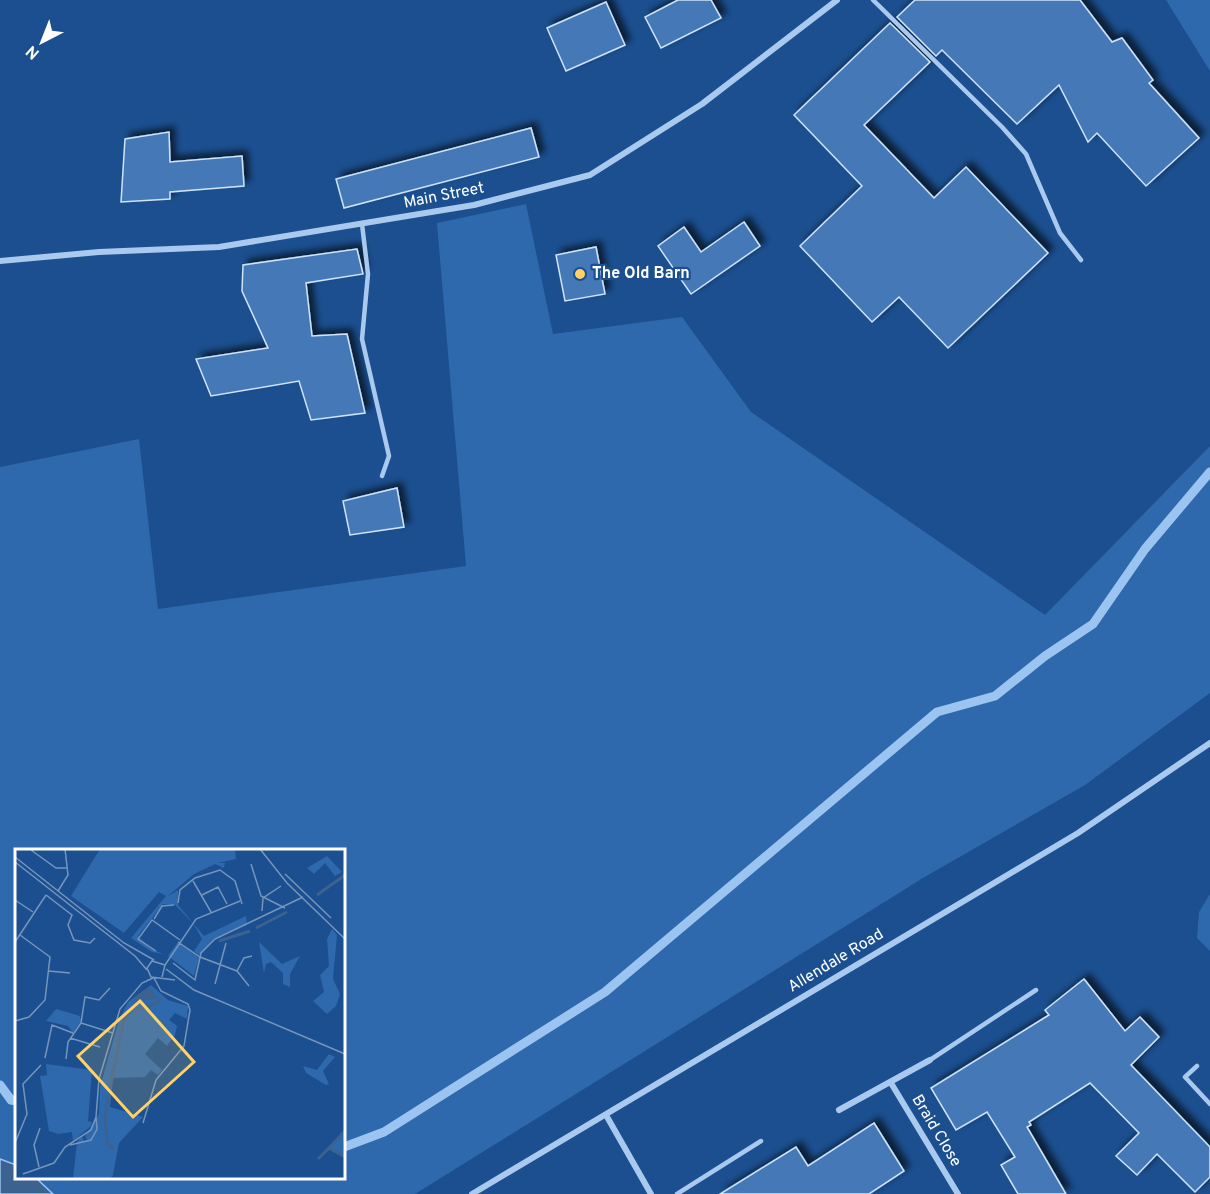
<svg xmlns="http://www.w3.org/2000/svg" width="1210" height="1194" viewBox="0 0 1210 1194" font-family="Overpass,sans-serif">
	<defs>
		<filter id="shadow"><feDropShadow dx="5.5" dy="-5.5" stdDeviation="3" flood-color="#0009"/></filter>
	</defs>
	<rect width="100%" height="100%" fill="#1b4f8f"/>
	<g fill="#2e69ad" fill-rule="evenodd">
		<path d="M1166,0h44v71z"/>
		<path d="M526,204l27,130 129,-17 69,95 294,203 165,-169v247l-125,92 -162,93 -508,316h-415v-727l139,-28 19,170 308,-43 -29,-343zM16,850h328v328h-328z"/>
		<path d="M1210,894v57l-13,-13 2,-26z"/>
	</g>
	<path fill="#3c6290" stroke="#9cc4f0" stroke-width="1.5" d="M0,1159l16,6v13h20l17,16h-53z"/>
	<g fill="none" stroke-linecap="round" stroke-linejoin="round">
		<g stroke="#9cc4f0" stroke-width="9">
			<path d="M0,1085l11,15 5,1"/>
			<path d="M344,1147l40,-15 221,-140 332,-280 58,-16 50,-40 48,-32 52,-75 65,-77"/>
		</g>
	</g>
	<g fill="#4478b7" stroke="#cfe3fa" stroke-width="1.5" filter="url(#shadow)">
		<path d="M678,0h33l10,18 -60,30 -16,-31z"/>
		<path d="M915,0h165l32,42 10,-4 31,42 -4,3 50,55 -53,48 -49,-53 -9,9 -29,-57 -42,39 -75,-74 -6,6 -39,-39z"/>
		<path d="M606,2l19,43 -59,26 -19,-43z"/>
		<path d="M890,23l40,39 -66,63 70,73 32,-31 82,86 -100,95 -49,-51 -27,25 -72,-76 62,-60 -68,-71z"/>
		<path d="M531,128l8,29 -195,51 -8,-29z"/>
		<path d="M169,132l1,30 72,-6 2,30 -74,6v7l-49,3 4,-63z"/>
		<path d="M744,222l16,24 -69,48 -33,-48 26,-19 17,25z"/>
		<path d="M596,247l9,47 -40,7 -9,-46z"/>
		<path d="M357,249l6,25 -57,9 6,53 35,-2 18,79 -54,7 -12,-39 -88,15 -15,-37 72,-11 -26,-57 1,-26z"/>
		<path d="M397,488l7,39 -54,8 -7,-34z"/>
		<path d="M1084,979l41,52 15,-14 19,20 -28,28 79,82v30l-15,15 -38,-38 -20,21 -21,-19 23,-23 -49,-50 -61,39 2,3 -4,2 39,67h-48l-17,-29 14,-8 -28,-45 -31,18 -25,-42 118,-73 -4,-5z"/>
		<path d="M874,1123l30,48 -35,23h-149l76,-47 12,19z"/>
	</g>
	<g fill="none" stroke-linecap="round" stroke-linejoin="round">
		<g stroke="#a9c9ee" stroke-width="4.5">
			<path d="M873,0l129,127 24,27 34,79 21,27"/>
			<path d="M362,224l6,50 -6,65 27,117 -7,20"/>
			<path d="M930,1060l106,-70"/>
			<path d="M1197,1066l-12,11 25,27"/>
			<path d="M677,1194l84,-53"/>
		</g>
		<g stroke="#a9c9ee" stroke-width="6">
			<path d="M0,261l99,-9 120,-5 255,-42 116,-30 112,-71 135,-104"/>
			<path d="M891,1083l67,111"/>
			<path d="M839,1110l91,-50"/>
			<path d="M606,1115l45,79"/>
			<path d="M472,1194l606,-361 132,-90"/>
		</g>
	</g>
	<circle fill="#ffd166" stroke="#1b4f8f" stroke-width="2" cx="580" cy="274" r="6"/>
	<g text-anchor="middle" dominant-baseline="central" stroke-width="4.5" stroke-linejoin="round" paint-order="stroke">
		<g font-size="16" fill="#fff" stroke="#1b4f8f">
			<text transform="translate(444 196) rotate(-11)">Main Street</text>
			<text transform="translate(836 961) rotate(-31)">Allendale Road</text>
			<text transform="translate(936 1131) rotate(59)">Braid Close</text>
		</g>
		<g font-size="16" font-weight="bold" fill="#fff" stroke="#1b4f8f" text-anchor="start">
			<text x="592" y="274">The Old Barn</text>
		</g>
	</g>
	<g transform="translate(15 849)">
		<rect width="330" height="330" fill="#1b4f8f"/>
		<path d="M85,0h135l1,10 -18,4h7l-1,5 -9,-4 -21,10 -27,23 11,-7v15l26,31 42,-20 1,9 -32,14 -16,16 -5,-4 8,-12 -9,-16 -18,-18 -12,-1 -25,32 12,12 13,6 -11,-2 -21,-14 35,-42 -7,-4 -35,41 -53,-37zM312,7l15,16 -7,4 -10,-13 -11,11 -7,-6zM317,80l5,6 -4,44 7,15 -4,12 -9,8 -14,-13 11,-9 -4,-17 9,-9 -2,-27zM163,93l21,16 -5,18 -26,-20zM244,93l23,22 18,-8 -10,18v13l-7,-3v-11l-12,-11 -5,2 -2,9zM136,136l17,15 20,6 -1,13 -12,-6 -6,7 8,6 -2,9 -8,11 -9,-8 -13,16 17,16 -4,5 -7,-5 -6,7 -32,1 -3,29 33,10 -24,26 -6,32 -3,4h-37l4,-37 5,-6 2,5 3,-1 -2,-4 14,-22 1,-27 19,-67 9,-18zM41,160l24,7 1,5 -8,12 -5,-7 -22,-5zM314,205l6,3 -12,14 6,13 -3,1 -20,-12 -3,-7 14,4zM31,215l46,6 -4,51 4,1 -1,4 -18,15 -1,-9 -14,2 -9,-3 -9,-55 7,-1zM330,280l-2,19 2,8 -17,-9z" fill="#2e69ad"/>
		<path d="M134,138l9,11 -24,4 2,-6z" fill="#3c6290"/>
		<path fill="none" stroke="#3c6290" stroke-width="3" d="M302,46l28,-20M241,79l31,-16M204,92l31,-10M315,298l15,-16M99,301l-7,-7 -2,-27 18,-94 9,-12 21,-5 9,-7M303,310l11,-11 16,9"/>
		<path fill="none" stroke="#7695bc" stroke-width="1.5" d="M245,0l27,34 58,56M16,1l25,18h12M0,8l109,86 30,17M0,13l120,94 12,14M236,15l10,32 24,12M270,25l46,44M178,32l18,31M43,42l10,-16 -3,-26M31,46l26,20 -4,10 6,15 16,3 5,-5M187,46l16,-8 9,17M0,51l18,12M163,54l2,-13 15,-12 25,-8 15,11 7,23M247,62l1,-13 18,-12M139,70l8,-13 12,-1M0,93l31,-47M163,93l22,15 37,14 12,15M141,102l-18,-12 14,-19 28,20M158,114l22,17 6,-27 14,-14 88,-42M150,116l31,-46 44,-18M151,120l28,21 151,64M34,122l21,2M222,122l7,-13 8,-2M147,128l3,-12 -13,-4 -5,7 4,9 24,3M200,135l11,-41M95,139l-11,12 -14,-3 -4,26 32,10M0,172l14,-4 16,-17 5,-43 -30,-22M55,189l30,9M30,209l7,-33 21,8M51,210l2,-17 13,-19M81,268l3,-38 21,-70 22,-26 11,-5M128,274l13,-43 28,-34 6,-36 -2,-6 -27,-13 -7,-13M0,294l12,-29 -4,-30 18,-19M24,318l-5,-22 6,-17M8,325l31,-11 11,-16 26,-17 5,-13 1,12 -6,11 -21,5"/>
		<path fill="#ffd166" fill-opacity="0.15" stroke="#ffd166" stroke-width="3" d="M125,152l54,61 -61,55 -55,-61z"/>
		<rect width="330" height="330" fill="none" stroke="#fff" stroke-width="3"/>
	</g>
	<g transform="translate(42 42) rotate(222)" stroke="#1b4f8f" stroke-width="4.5" paint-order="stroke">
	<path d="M0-4.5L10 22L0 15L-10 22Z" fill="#ffffff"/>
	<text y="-9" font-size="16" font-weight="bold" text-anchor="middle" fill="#ffffff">N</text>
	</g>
</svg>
